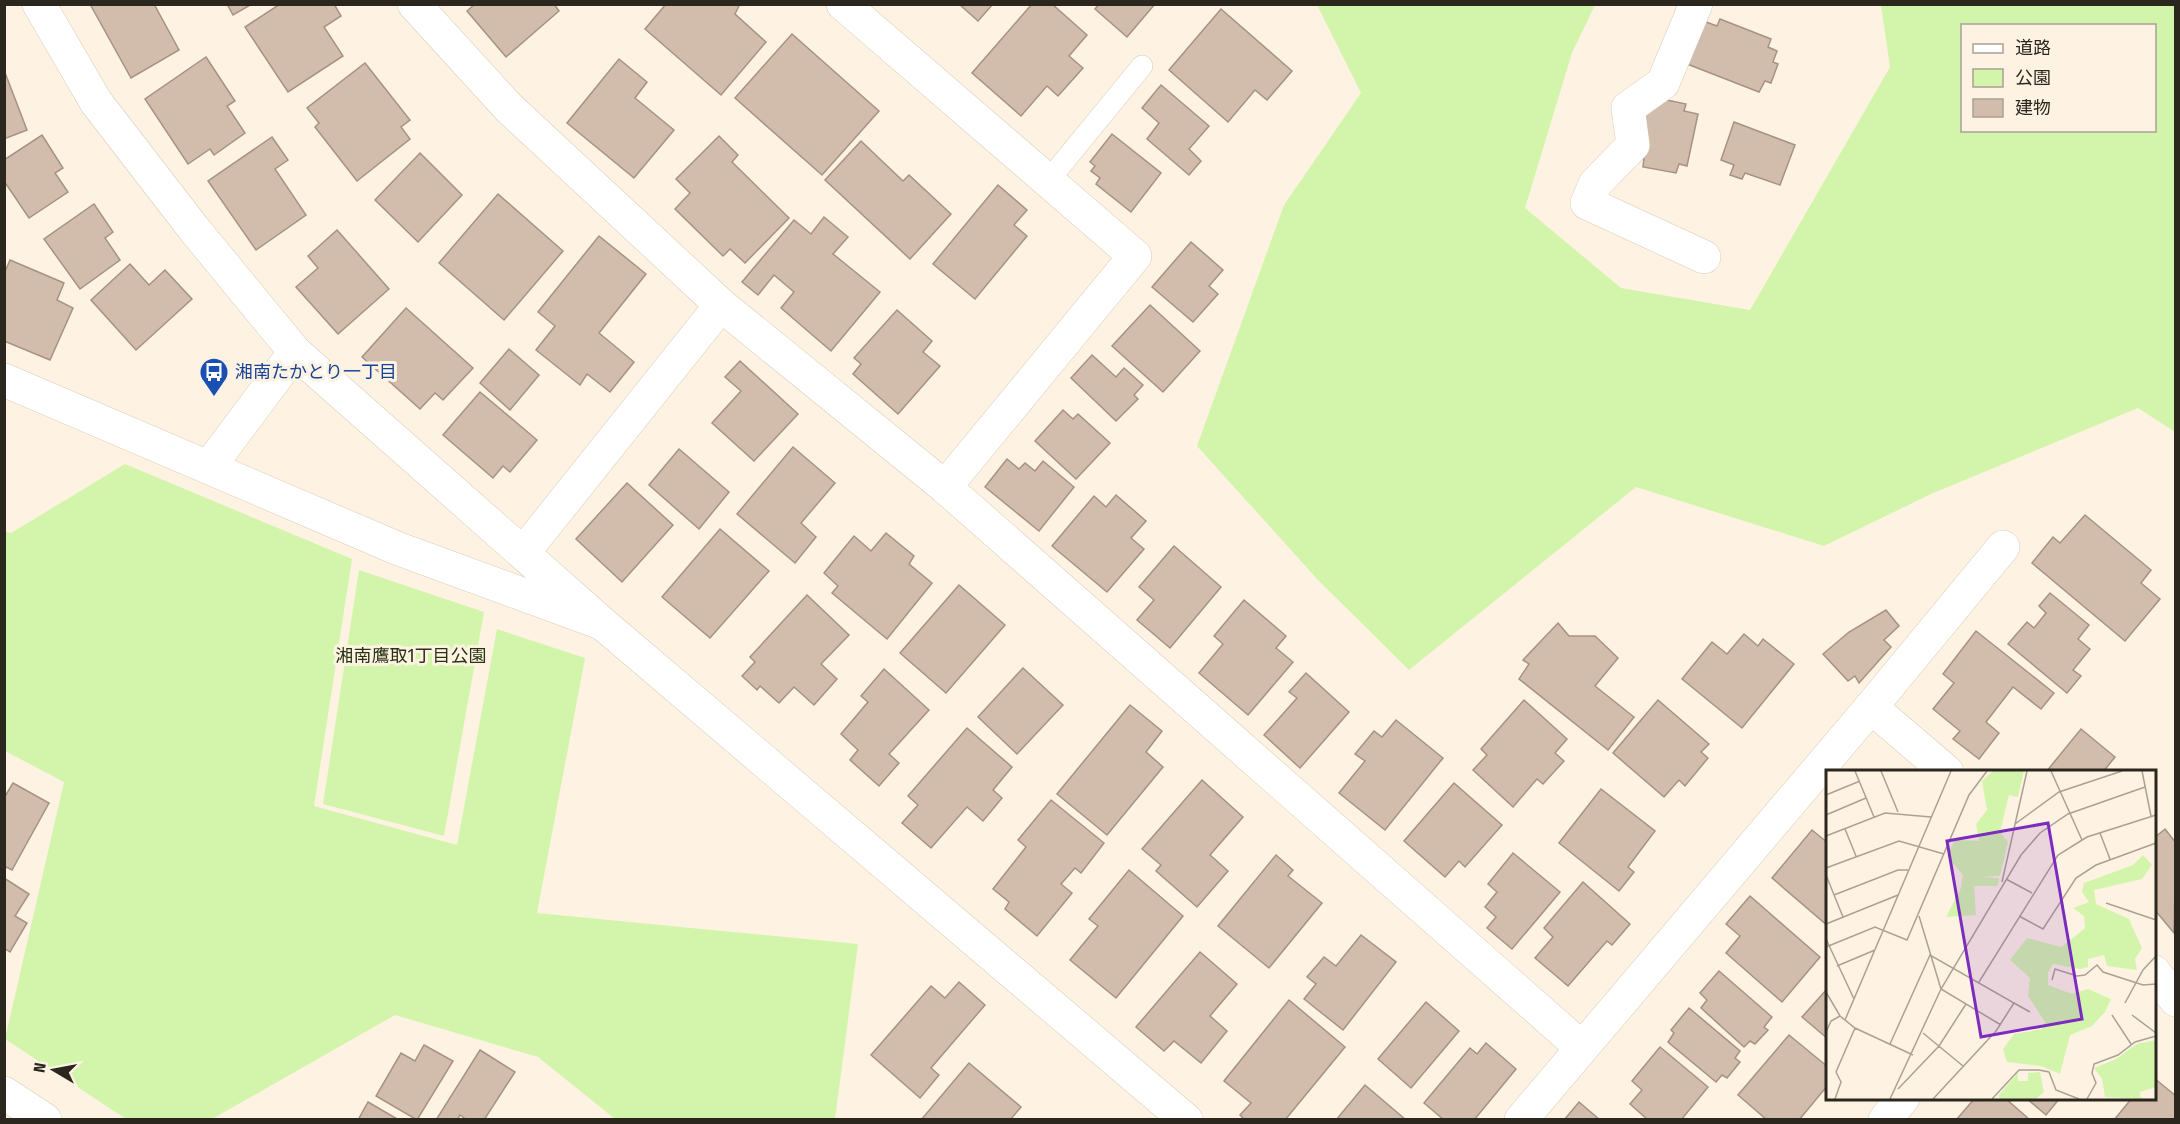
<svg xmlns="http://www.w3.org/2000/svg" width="2180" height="1124" viewBox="0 0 2180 1124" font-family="'Fira Sans Condensed','Noto Sans JP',sans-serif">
	<rect width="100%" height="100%" fill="#fef3e2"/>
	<g fill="#d3f5ab" fill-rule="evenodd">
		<path d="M1317,5h278l-23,48 -47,155 96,80 129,22 140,-243 -9,-62h294v427l-37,-24 -207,86 -107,52 -188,-59 -227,183 -91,-90 -121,-134 87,-241 77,-112zM1962,26h192v104h-192z"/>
		<path d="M125,464l227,95 -38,247 143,39 40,-216 88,29 -48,255 321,31 -23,175h-220l-77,-62 -143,-42 -183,104h-86l-121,-80 59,-257 -59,-31v-220l6,2z"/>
		<path d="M359,570l125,42 -40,224 -121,-32z"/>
	</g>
	<g fill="#d2bdad" stroke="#a69283" stroke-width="1.5">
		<path d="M90,4h64l25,46 -48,28z"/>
		<path d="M227,4h25l-19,11z"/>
		<path d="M280,4h54l7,12 -17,11 19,29 -55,36 -43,-65z"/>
		<path d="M475,4h79l5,7 -53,46 -39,-46z"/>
		<path d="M666,4h74l-5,10 31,28 -45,53 -76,-66z"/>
		<path d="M959,4h34l-15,17z"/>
		<path d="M1032,4h20l35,31 -18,21 14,12 -25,28 -11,-10 -26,30 -49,-43z"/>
		<path d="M1099,4h56l-28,33 -32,-28z"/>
		<path d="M1221,9l71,62 -25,29 -12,-10 -27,32 -59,-52z"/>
		<path d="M1698,19l19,7 3,-7 51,20 -3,8 9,4 -4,11 5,2 -7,19 -6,-2 -6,11 -77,-30z"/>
		<path d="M792,34l87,77 -57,64 -87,-77z"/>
		<path d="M206,57l29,44 -8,5 18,27 -31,22 -4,-6 -22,15 -43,-65z"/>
		<path d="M619,59l28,23 -12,16 39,32 -40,48 -67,-55z"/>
		<path d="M365,63l45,57 -9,7 9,12 -53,42 -42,-54 4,-4 -12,-15z"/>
		<path d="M4,70l23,60 -23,9z"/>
		<path d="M1161,85l48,41 -20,23 12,12 -12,14 -42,-36 12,-16 -17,-15z"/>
		<path d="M1648,96l38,8 -2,7 14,3 -11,52 -8,-2 -3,9 -33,-6 1,-9 -9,-1z"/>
		<path d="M1734,122l61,23 -15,40 -35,-12 -3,6 -12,-4 4,-10 -13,-5z"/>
		<path d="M1112,134l49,39 -30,39 -35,-28 4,-6 -9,-7 4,-5 -5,-4z"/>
		<path d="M42,135l21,33 -8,5 13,19 -39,26 -25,-37v-21z"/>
		<path d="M719,136l19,19 -6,7 57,56 -44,45 -15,-14 -7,7 -48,-47 15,-16 -14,-14z"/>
		<path d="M272,137l16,23 -13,9 31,46 -50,35 -48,-69z"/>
		<path d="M861,141l42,40 6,-6 42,39 -41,45 -85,-79z"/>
		<path d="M420,153l42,42 -44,47 -43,-42z"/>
		<path d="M998,185l29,25 -13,15 13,11 -52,63 -42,-35z"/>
		<path d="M498,194l65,57 -59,69 -65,-57z"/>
		<path d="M94,204l19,28 -8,6 15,22 -40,29 -36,-50z"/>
		<path d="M824,217l24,20 -15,17 47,38 -49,59 -50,-43 13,-16 -20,-17 -16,20 -16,-13 52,-62 17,14z"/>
		<path d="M337,230l52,59 -51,45 -42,-47 22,-19 -10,-12z"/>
		<path d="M599,236l47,38 -47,59 35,29 -24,30 -23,-18 -7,11 -44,-35 19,-24 -17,-14z"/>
		<path d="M1191,242l32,28 -14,16 9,8 -25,28 -41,-35z"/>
		<path d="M10,260l54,23 -7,17 16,8 -23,52 -46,-19v-67z"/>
		<path d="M130,264l19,21 16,-15 27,29 -56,51 -45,-50z"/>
		<path d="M1150,305l50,46 -37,41 -51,-46z"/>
		<path d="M406,308l67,60 -30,32 -8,-7 -15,16 -58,-52z"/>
		<path d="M897,310l35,31 -9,11 17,14 -42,48 -45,-40 8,-10 -7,-6z"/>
		<path d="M509,349l30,26 -29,35 -30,-27z"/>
		<path d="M1092,355l24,22 8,-9 19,17 -9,10 4,4 -22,22 -45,-43z"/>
		<path d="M740,361l58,53 -44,47 -42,-38 29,-32 -16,-14z"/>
		<path d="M480,392l57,48 -27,32 -7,-6 -10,12 -50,-43z"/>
		<path d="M1063,410l10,9 5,-5 32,29 -34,36 -41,-38z"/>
		<path d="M793,447l42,36 -34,40 15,14 -21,26 -58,-49z"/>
		<path d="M679,449l50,43 -30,37 -50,-44z"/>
		<path d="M1007,459l12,10 6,-6 10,8 8,-10 31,26 -35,44 -54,-44z"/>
		<path d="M627,483l46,42 -51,57 -46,-43z"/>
		<path d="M1116,495l30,26 -15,17 13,11 -37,43 -55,-46 42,-50 12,11z"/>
		<path d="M2085,515l66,55 -10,13 19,16 -35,42 -93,-78 21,-26 7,6z"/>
		<path d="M720,529l49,42 -59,67 -48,-41z"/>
		<path d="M886,533l28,23 -5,8 23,19 -45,56 -55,-46 6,-7 -14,-13 30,-37 17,15z"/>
		<path d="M1174,546l47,41 -51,61 -33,-28 17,-20 -15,-13z"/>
		<path d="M959,585l46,40 -59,68 -46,-40z"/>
		<path d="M2050,593l39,32 -11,14 12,10 -17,21 8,6 -14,17 -59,-49 19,-22 7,6 12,-15 -7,-7z"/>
		<path d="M807,595l42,40 -28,29 16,15 -23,26 -20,-18 -15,16 -19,-17 -3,4 -15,-14 13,-14 -5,-5z"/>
		<path d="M1244,600l42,36 -10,12 17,14 -45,53 -49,-42 24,-29 -9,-8z"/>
		<path d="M1886,610l13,16 -15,14 7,7 -32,36 -4,-7 -7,5 -25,-27 26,-22z"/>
		<path d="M1558,623l11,13h26l23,22 -23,28 39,31 -26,33 -89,-71 10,-15 -6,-4z"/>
		<path d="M1976,631l78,62 -13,16 -28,-22 -27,35 13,11 -20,26 -26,-20 7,-8 -27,-22 21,-26 -11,-9z"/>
		<path d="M1744,634l14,12 5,-7 31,25 -52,64 -60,-49 30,-37 15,12z"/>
		<path d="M1023,668l40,37 -46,49 -39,-37z"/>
		<path d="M884,669l45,41 -40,44 10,9 -20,23 -29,-26 8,-10 -17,-16 27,-32 -7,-6z"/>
		<path d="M1306,673l43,39 -49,56 -36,-33 33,-37 -8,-6z"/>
		<path d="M1524,700l43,39 -12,14 9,8 -21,23 -6,-5 -24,28 -40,-37 14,-15 -6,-6z"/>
		<path d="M1658,700l51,44 -8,8 7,6 -23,28 -6,-6 -15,17 -51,-44z"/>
		<path d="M1130,705l32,26 -16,21 17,15 -56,68 -50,-41z"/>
		<path d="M1396,720l47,38 -58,72 -46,-37 26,-32 -10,-7 19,-23 8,6z"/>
		<path d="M967,728l45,39 -19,23 9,8 -19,23 -16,-14 -36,41 -29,-25 16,-18 -10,-9z"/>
		<path d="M2081,729l34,28 -12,15h-57z"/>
		<path d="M1202,780l41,37 -33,38 18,16 -31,36 -41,-36 5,-6 -19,-16z"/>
		<path d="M13,783l36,20 -37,67 -8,-4v-68z"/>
		<path d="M1454,783l48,42 -37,42 -6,-6 -14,16 -41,-36z"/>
		<path d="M1601,789l54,42 -27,36 6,5 -15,19 -60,-48z"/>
		<path d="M1051,800l53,43 -23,30 -6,-5 -14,16 11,9 -35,43 -32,-27 4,-7 -16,-13 33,-42 -8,-7z"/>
		<path d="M2165,829l11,14 -2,90 -20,-24v-71z"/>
		<path d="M1812,830l16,13v83l-56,-48z"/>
		<path d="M1513,853l47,39 -48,57 -25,-21 9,-11 -11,-10 12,-15 -9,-8z"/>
		<path d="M1276,855l17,15 -5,6 34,27 -53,65 -51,-42z"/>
		<path d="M1129,870l54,46 -67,82 -46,-38 28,-34 -9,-7z"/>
		<path d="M4,878l25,16 -14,22 12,7 -17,29 -6,-4z"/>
		<path d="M1583,882l47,42 -18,21 -5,-4 -39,45 -33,-28 18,-21 -9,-9z"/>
		<path d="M1750,896l70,61 -38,45 -56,-49 14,-17 -14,-12z"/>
		<path d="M1361,935l35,27 -53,68 -39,-31 12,-15 -9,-7 17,-20 12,9z"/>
		<path d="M1200,952l37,32 -27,32 17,15 -26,32 -27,-22 -10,10 -28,-24z"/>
		<path d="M1719,971l53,46 -8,10 4,3 -13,14 -5,-3 -6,6 -43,-39 6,-8 -7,-7z"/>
		<path d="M959,982l26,23 -54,63 8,7 -19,23 -49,-43 60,-69 14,12z"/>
		<path d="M1828,988v51l-26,-22z"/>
		<path d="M1289,1000l56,47 -60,73h-40l-5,-5 11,-12 -27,-22z"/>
		<path d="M1426,1002l33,29 -48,57 -33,-29z"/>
		<path d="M1689,1008l51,43 -5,7 5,4 -13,16 -5,-3 -6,7 -48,-40 6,-9 -3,-3z"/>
		<path d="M1789,1035l39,32v18l-29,35h-32l-29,-25z"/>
		<path d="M1486,1043l30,26 -42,51h-30l-20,-17 46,-55 7,6z"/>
		<path d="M424,1045l29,16 -36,59 -41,-24 25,-43 14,8z"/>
		<path d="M1660,1047l48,40 -27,33h-33l-18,-16 12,-14 -10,-9z"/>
		<path d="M480,1050l35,22 -31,48h-17l-7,-5 -3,5h-21z"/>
		<path d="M969,1063l52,44 -11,13h-89z"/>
		<path d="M2154,1078l22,18v24h-62l18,-22h22z"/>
		<path d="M1365,1085l41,35h-70z"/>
		<path d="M1975,1098h30l25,22h-74z"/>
		<path d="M2026,1098h34l-14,17z"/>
		<path d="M368,1102l31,18h-41z"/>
		<path d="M1579,1102l21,18h-36z"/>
	</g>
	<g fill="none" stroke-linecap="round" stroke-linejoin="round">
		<g stroke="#d8cbb6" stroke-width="22">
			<path id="service" d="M1048,181l94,-115"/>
		</g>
		<g stroke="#d8cbb6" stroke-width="34">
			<g id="minor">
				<path d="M414,4l94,103 213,198 224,182 636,560"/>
				<path d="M843,4l292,252 -190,231"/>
				<path d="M1696,4l-33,79 -35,25 5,37 -38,39 -8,19 117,54"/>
				<path d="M4,380l395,169 202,74"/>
				<path d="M209,467l86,-115"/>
				<path d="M523,553l198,-248"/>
				<path d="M1871,707l132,-160"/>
				<path d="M2154,972l22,28"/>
				<path d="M1521,1120l350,-413 76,65"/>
				<path d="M1885,1120l18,-22"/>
			</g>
		</g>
		<g stroke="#d8cbb6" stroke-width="34">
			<g id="tertiary">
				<path d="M39,4l57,98 98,127 101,123 308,272 583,496"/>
				<path d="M4,1093l41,27"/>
			</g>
		</g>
		<use href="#service" stroke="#fff" stroke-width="21"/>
		<use href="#minor" stroke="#fff" stroke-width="33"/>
		<use href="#tertiary" stroke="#fff" stroke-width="33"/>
	</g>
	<defs>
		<g id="bus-pin" transform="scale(1.5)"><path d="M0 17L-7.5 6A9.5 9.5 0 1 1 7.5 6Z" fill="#1a4fb4" stroke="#fef3e2"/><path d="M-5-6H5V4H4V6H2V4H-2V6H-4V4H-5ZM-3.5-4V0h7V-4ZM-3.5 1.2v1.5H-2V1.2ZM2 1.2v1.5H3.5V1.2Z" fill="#fff"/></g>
	</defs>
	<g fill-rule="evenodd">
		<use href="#bus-pin" x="214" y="372"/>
	</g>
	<g text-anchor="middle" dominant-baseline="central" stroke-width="6" stroke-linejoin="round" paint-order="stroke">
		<g font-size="18" fill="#164399" stroke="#fef3e2" text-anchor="start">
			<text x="235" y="372">湘南たかとり一丁目</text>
		</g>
		<g font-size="18" fill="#263413" stroke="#fef3e2">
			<text x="411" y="656">湘南鷹取1丁目公園</text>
		</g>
	</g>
	<g transform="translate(1826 770)">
		<rect width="330" height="330" fill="#fef3e2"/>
		<path d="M167,1h31l-6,26 -9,-2 -9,37 8,10 -8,34 -21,1 20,1 -1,8h-24l2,29 -30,2 15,-29 2,-13 -16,-19 8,-16 24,1 -3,-17 11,-14 -5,-29zM317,85l9,10 -10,14 -48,11 2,14 33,15 13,29 -7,11 2,11 -30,-4 -3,-11 -16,4v8l-8,2 -27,-5 -5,9v12l24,9 16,-5 23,10 -6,13 -13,14 -22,9 -10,39 -19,-8 -34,-4 -4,-13 11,-15 28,-5 3,-7 -17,-26 2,-18 -20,-18 17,-22 34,9 17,-13 7,-6 -1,-12 -11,-8 16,-6 -7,-10 2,-9 49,-18zM330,270v47l-16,5v5l7,2 -42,-2 -3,-18 -8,-11 22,-9 21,-15zM214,302l4,20 -8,7h-35l-3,-3 20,-23v8h10v-8z" fill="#d3f5ab"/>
		<path fill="none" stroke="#aaa194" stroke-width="1.5" d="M29,1l19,46M55,1l17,41M225,1l31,69M316,1l9,45M0,25l34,-14M0,45l40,-17M189,54l44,-32 63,-21M19,59l11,27M274,63l10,26M0,66l59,-23 46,4M0,98l73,-27 45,13M0,105l17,42M180,109l26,14M176,112l25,-111M8,125l64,-25h10M280,133l50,17M93,146l22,73 60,36M193,146l24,13 33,-51 20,-13 60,-22M0,154l72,-29M0,169l28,60M0,177l49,-20 32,13 62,-145 18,-24M11,196l38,-16M226,210l3,-11 22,7 8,-1 12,-10 6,7 40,13 13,-1M153,212l79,-127 29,-18 69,-22M0,222l14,24 15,12 58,27M188,233l16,9M299,233l18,-33 13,-14M286,245l19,29M306,245l24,18M19,250l106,-249M0,262l5,-11 9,-5M97,263l40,33M64,274l40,-89 84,48 -18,28 -63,68M72,319l41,-43 27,-42M9,329l6,-17 -5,-10 19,-44M64,329l51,-110 80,-134 19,-22 28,-19 77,-27M166,329l27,-29h20l10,2 7,18 23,9M261,329l9,-16 -4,-10 2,-9 24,-9 17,-13 21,-6"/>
		<path fill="#7b2cbf" fill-opacity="0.15" stroke="#7b2cbf" stroke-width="3" d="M222,53l34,196 -101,18 -34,-196z"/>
		<rect width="330" height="330" fill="none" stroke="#2b261e" stroke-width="3"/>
	</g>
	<rect width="2180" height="1124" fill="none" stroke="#2b261e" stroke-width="12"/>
	<rect x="1961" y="24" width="195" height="108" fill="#fef3e2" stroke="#aaa194" stroke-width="1.5"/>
	<rect x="1973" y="44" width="30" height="9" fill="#ffffff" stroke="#aaa194" stroke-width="1.5"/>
	<text x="2015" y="54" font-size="18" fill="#2b261e">道路</text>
	<rect x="1973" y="69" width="30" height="18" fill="#d3f5ab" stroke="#aaa194" stroke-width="1.5"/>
	<text x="2015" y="84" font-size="18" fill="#2b261e">公園</text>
	<rect x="1973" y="99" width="30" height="18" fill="#d2bdad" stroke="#aaa194" stroke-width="1.5"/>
	<text x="2015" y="114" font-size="18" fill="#2b261e">建物</text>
	<g transform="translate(54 1070) rotate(280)" stroke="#fef3e2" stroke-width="4.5" paint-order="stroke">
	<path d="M0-4.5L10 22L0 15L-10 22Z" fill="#2b261e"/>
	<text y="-9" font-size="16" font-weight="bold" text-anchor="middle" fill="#2b261e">N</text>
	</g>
</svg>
